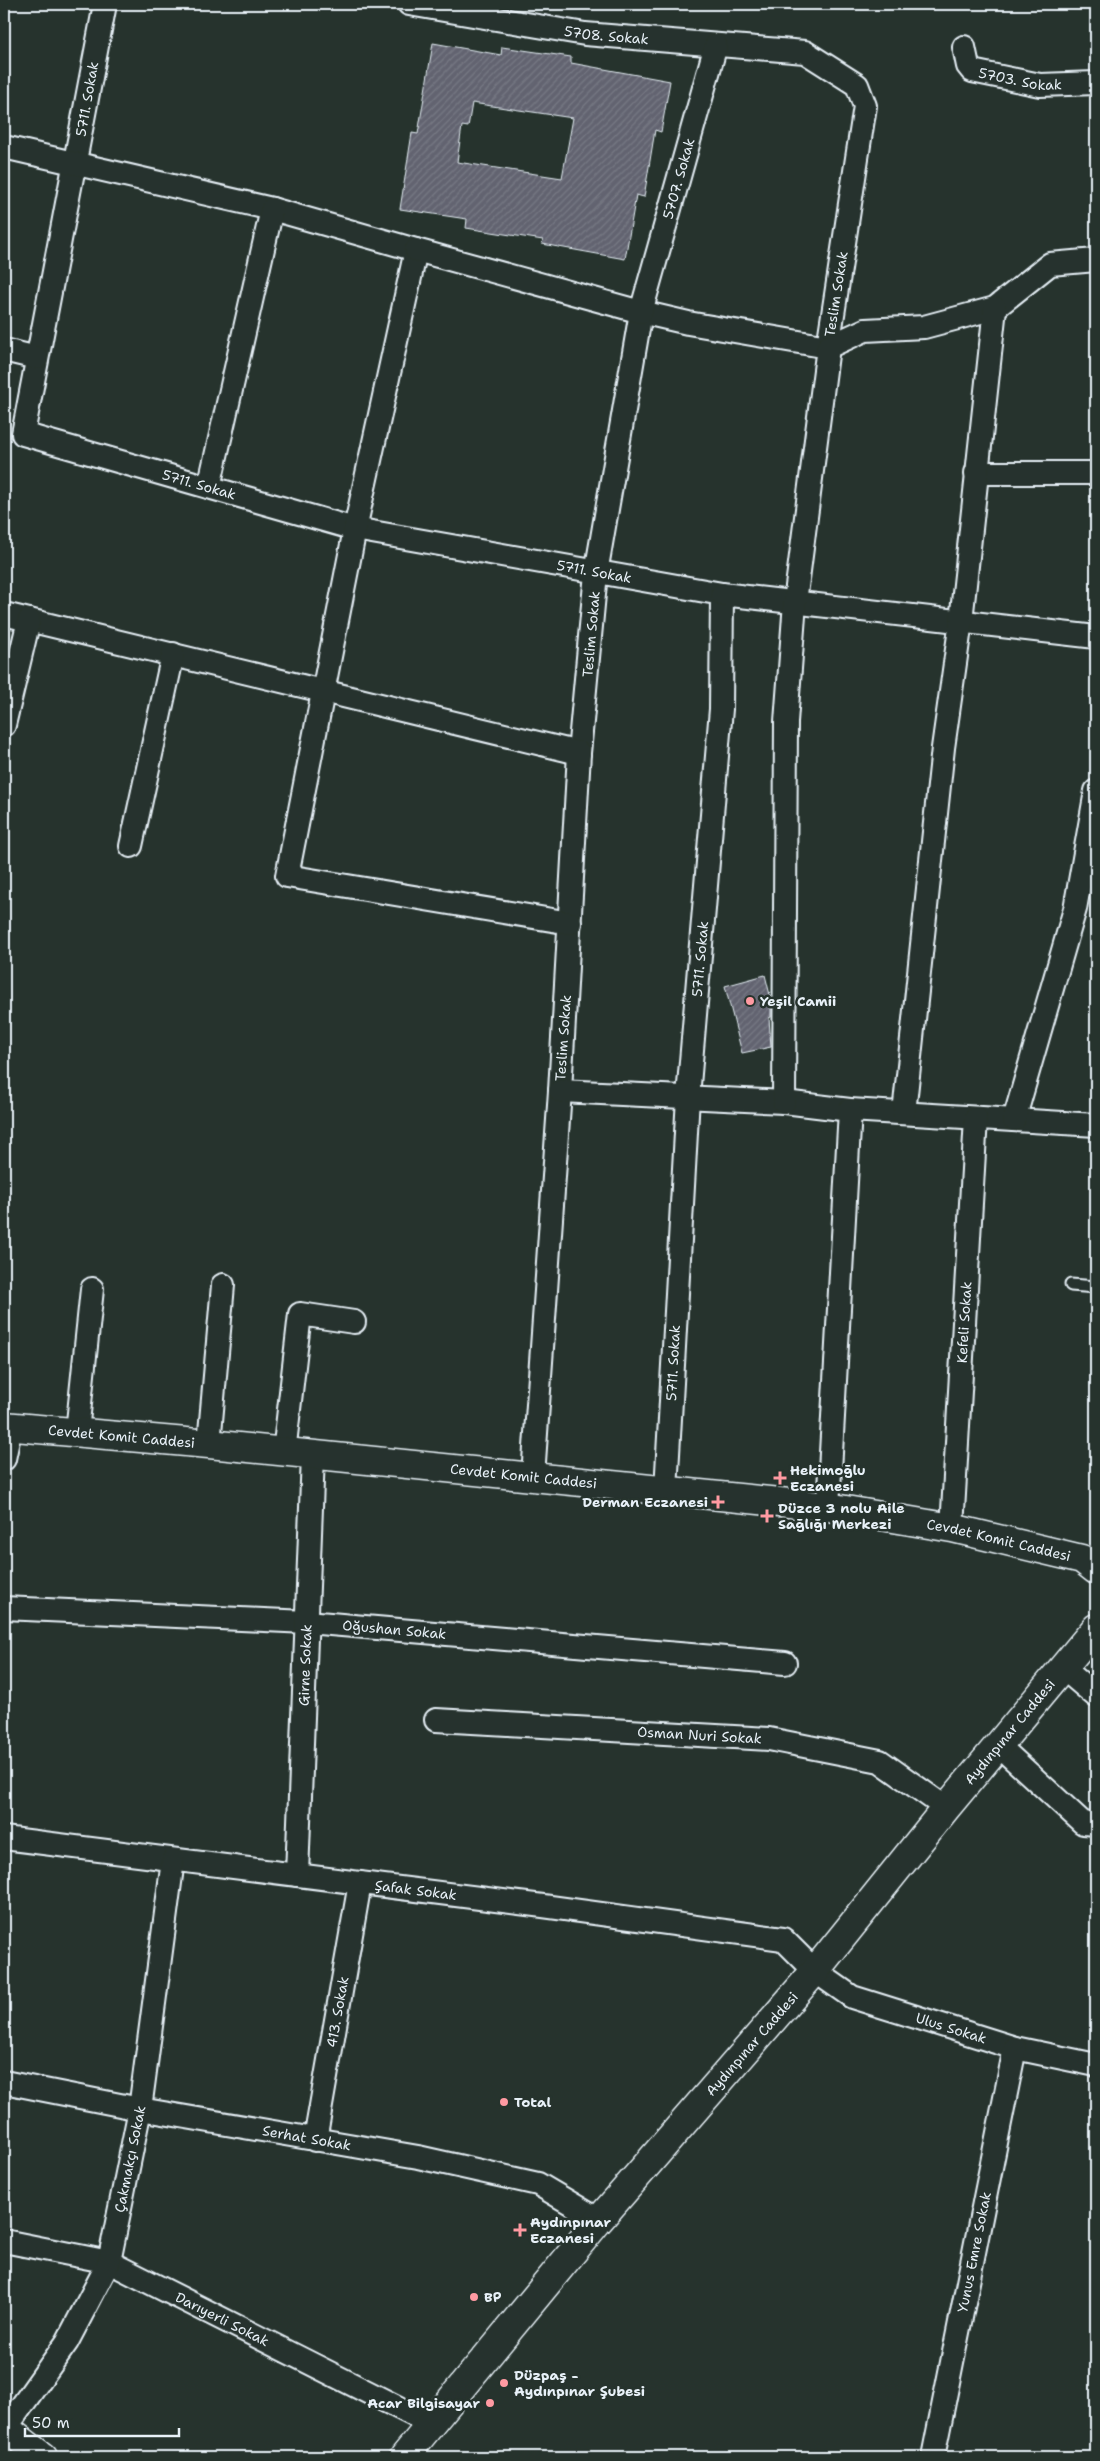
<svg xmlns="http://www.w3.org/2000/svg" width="1100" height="2461" viewBox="0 0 1100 2461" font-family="'Shantell Sans',sans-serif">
	<defs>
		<pattern id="building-hatch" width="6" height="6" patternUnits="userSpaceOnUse" patternTransform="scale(1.25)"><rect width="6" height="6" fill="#626370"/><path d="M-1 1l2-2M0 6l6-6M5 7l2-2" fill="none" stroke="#787a85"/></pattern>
	</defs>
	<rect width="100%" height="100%" fill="#26332d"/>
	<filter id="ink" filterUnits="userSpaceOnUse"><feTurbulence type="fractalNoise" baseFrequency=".02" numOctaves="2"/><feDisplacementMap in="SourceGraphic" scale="10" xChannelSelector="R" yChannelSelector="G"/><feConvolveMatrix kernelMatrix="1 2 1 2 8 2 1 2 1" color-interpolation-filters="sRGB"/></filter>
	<g filter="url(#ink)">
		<g fill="url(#building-hatch)" stroke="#e8f1f8" fill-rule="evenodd">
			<path d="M433,43l68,12 1,-8 69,10v6l99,18 -9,51 -6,-2 -11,67 -8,-2 -11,64 -83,-15 1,-4 -77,-12 1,-9 -67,-10 12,-76 6,1zM472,103l101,15 -11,60 -105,-16 5,-36 6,1z"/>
			<path d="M765,975l6,24v18l-2,1 2,29 -29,6 -17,-67z"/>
		</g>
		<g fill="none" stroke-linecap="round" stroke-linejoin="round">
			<g stroke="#e8f1f8" stroke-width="15">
				<path id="service" d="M1071,1285l25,2"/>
			</g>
			<g stroke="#e8f1f8" stroke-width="26">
				<g id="minor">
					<path id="s1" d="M105,4l-82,430 332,95 367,65 -1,115 -33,388 -22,393"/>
					<path id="s2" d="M409,4l176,30 220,18 52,33 8,21 -37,241 -140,-24 -47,-11 -45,261 -17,180 -19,338 -27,385"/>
					<path id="s3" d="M964,47l4,19 4,5 68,14 56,-2"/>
					<path d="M4,147l268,62 144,41 -61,279 -68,347 283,47"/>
					<path id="s4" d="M416,250l225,62 75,-267"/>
					<path d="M4,350l33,8"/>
					<path d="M976,473h120"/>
					<path d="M209,487l63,-278"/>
					<path d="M722,594l374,43"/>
					<path d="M4,614l575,139"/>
					<path d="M4,725l25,-105"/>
					<path d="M131,846l42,-192"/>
					<path d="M560,1091l224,11 66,8 246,15"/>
					<path d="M784,1102l2,-380 9,-120 33,-255 37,-17 59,-3 71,-19 55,-44 46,-4"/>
					<path d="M904,1113l39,-365 18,-127 34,-313"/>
					<path d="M1014,1120l61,-211 21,-118"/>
					<path d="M77,1432l15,-143"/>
					<path d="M209,1444l14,-159"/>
					<path d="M284,1453l16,-139 54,8"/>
					<path d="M4,1459l7,-33"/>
					<path d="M828,1507l22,-397"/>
					<path id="s5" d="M952,1528l24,-410"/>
					<path id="s6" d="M4,1608l303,14 478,41"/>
					<path d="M1063,1668l33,28"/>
					<path id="s7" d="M436,1720l333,19 111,22 66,47"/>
					<path d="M999,1746l84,77 13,1"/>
					<path id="s8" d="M4,1838l539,68 240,33 32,32 37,26 163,51 81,17"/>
					<path id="s9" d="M297,1875l16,-420"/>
					<path id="s10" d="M4,2082l136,27 278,48 120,27 61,36"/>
					<path id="s11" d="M315,2140l45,-257"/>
					<path id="s12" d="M4,2241l105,21 322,162"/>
					<path id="s13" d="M6,2428l61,-86 42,-80 31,-153 33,-249"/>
					<path id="s14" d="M933,2457l82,-409"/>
				</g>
			</g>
			<g stroke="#e8f1f8" stroke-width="31">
				<g id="tertiary">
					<path id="s15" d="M4,1426l205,18 619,63 124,21 130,31 14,11"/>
				</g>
			</g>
			<g stroke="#e8f1f8" stroke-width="31">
				<g id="secondary">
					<path d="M4,2427l39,30"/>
					<path id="s16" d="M404,2457l195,-237 216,-249 131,-163 150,-180"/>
				</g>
			</g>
			<use href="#service" stroke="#26332d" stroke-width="11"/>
			<use href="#minor" stroke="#26332d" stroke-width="22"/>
			<use href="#tertiary" stroke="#26332d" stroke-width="28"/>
			<use href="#secondary" stroke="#26332d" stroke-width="28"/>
		</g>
	</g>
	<g fill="#ff9aa2" stroke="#26332d" stroke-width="2">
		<circle cx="750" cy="1001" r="5"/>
		<path d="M777.5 1470.5h5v5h5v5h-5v5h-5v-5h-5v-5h5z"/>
		<path d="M715.5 1494.5h5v5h5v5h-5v5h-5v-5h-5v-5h5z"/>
		<path d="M764.5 1508.5h5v5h5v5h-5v5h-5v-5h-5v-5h5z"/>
		<circle cx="504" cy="2102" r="5"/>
		<path d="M517.5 2222.5h5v5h5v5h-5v5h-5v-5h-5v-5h5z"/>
		<circle cx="474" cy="2297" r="5"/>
		<circle cx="504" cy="2383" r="5"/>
		<circle cx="490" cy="2403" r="5"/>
	</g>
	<g text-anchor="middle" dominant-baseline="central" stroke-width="5" stroke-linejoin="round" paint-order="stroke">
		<g font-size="14" fill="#e8f1f8" stroke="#26332d">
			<text stroke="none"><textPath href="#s2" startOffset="200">5708. Sokak</textPath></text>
			<text stroke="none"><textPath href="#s3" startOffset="75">5703. Sokak</textPath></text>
			<text transform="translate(87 99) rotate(-80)">5711. Sokak</text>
			<text stroke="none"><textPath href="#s4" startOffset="372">5707. Sokak</textPath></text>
			<text transform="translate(836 294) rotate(-81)">Teslim Sokak</text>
			<text stroke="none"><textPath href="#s1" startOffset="621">5711. Sokak</textPath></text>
			<text stroke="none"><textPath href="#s1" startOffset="1026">5711. Sokak</textPath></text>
			<text transform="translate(591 634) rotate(-85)">Teslim Sokak</text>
			<text transform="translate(700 959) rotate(-85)">5711. Sokak</text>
			<text transform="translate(563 1038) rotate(-86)">Teslim Sokak</text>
			<text stroke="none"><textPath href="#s5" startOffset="206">Kefeli Sokak</textPath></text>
			<text transform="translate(673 1363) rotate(-87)">5711. Sokak</text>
			<text stroke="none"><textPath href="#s15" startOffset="118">Cevdet Komit Caddesi</textPath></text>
			<text stroke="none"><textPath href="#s15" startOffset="522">Cevdet Komit Caddesi</textPath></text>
			<text stroke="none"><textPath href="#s15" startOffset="1002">Cevdet Komit Caddesi</textPath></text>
			<text stroke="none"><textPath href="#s6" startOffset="391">Oğushan Sokak</textPath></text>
			<text stroke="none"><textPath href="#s9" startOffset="210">Girne Sokak</textPath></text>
			<text stroke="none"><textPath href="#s16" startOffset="945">Aydınpınar Caddesi</textPath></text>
			<text stroke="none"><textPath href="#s7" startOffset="264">Osman Nuri Sokak</textPath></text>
			<text stroke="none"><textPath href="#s8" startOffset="415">Şafak Sokak</textPath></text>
			<text stroke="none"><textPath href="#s11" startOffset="130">413. Sokak</textPath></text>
			<text stroke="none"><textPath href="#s8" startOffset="980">Ulus Sokak</textPath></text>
			<text stroke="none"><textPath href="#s16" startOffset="540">Aydınpınar Caddesi</textPath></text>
			<text stroke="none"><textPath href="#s10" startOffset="308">Serhat Sokak</textPath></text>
			<text stroke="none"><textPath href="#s13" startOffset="301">Çakmakçı Sokak</textPath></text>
			<text stroke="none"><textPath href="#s14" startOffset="209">Yunus Emre Sokak</textPath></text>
			<text stroke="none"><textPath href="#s12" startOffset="234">Darıyerli Sokak</textPath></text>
		</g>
		<g font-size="14" font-weight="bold" fill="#e8f1f8" stroke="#26332d" text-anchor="start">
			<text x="760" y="1001">Yeşil Camii</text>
			<text x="790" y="1470">Hekimoğlu<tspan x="790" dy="16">Eczanesi</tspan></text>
			<text x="708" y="1502" text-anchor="end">Derman Eczanesi</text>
			<text x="778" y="1508">Düzce 3 nolu Aile<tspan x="778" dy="16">Sağlığı Merkezi</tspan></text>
			<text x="514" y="2102">Total</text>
			<text x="530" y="2222">Aydınpınar<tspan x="530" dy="16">Eczanesi</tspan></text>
			<text x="484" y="2297">BP</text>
			<text x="514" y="2375">Düzpaş -<tspan x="514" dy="16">Aydınpınar Şubesi</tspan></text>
			<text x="480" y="2403" text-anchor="end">Acar Bilgisayar</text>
		</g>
	</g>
	<rect width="1100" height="2461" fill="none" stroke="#26332d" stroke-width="20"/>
	<rect x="10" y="10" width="1080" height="2441" fill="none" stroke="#e8f1f8" stroke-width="2" filter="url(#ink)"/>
	<path d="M25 2428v8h154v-8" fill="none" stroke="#e8f1f8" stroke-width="2.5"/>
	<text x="32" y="2428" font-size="15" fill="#e8f1f8" stroke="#26332d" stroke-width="4" paint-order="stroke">50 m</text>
</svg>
